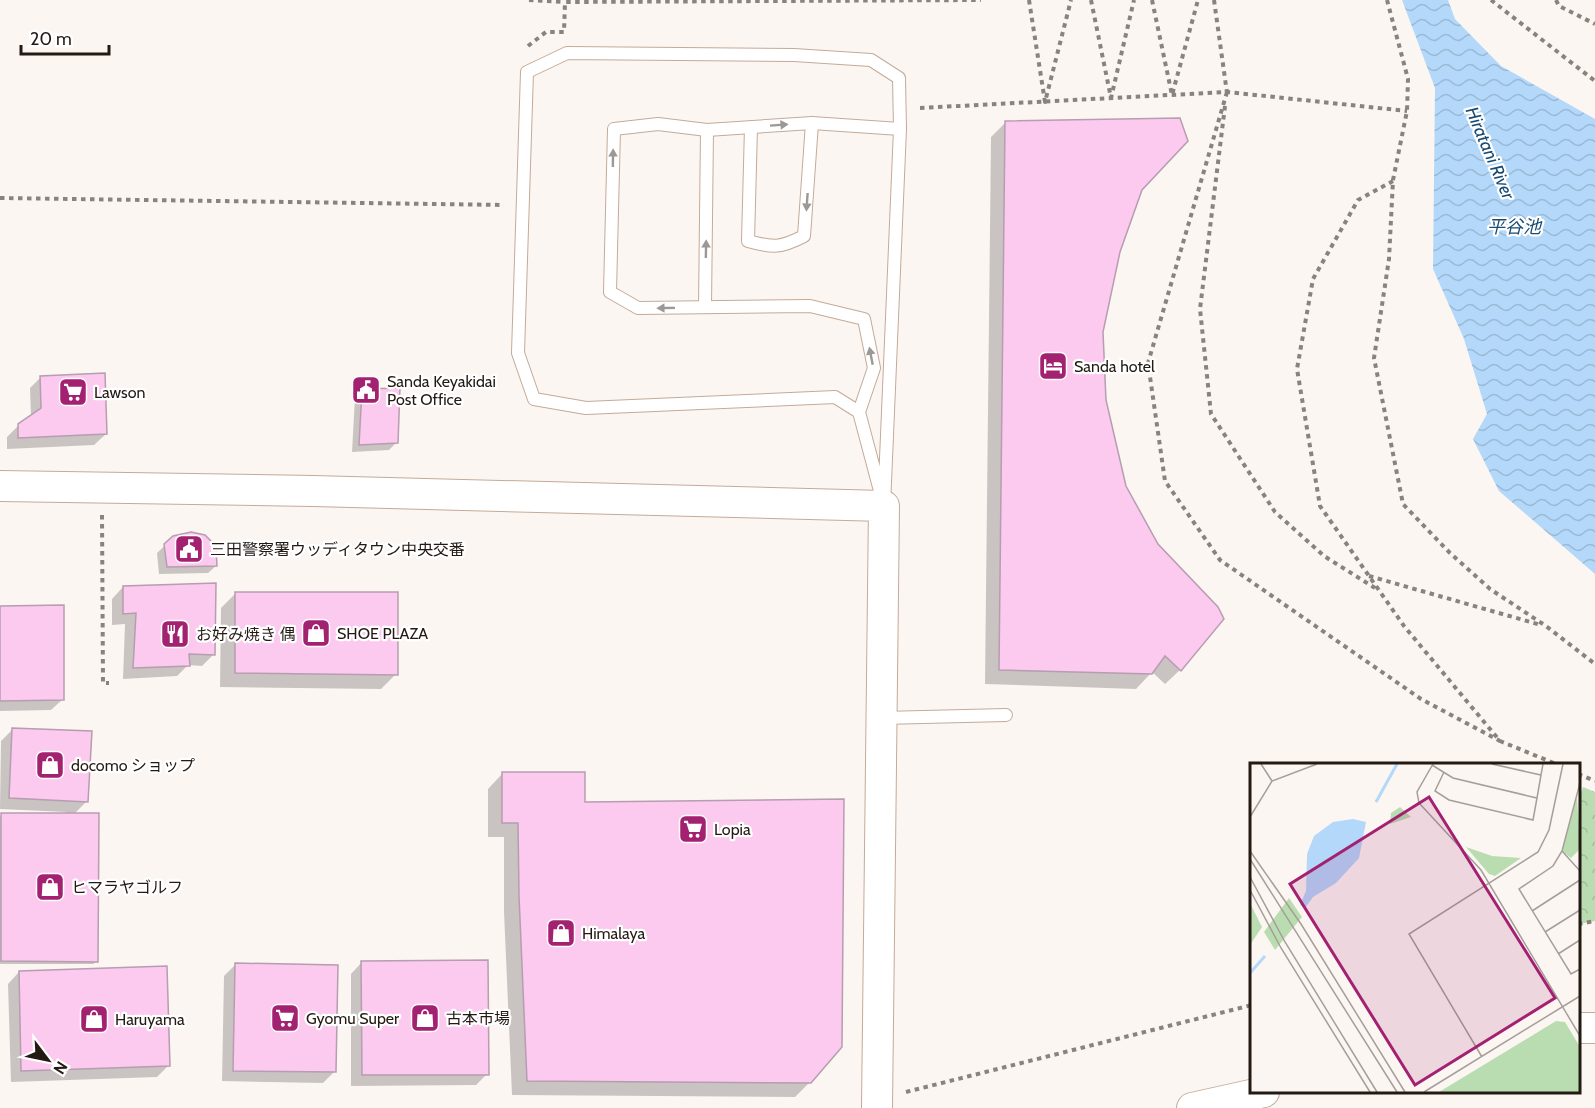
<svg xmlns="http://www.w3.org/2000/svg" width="1595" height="1108" viewBox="0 0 1595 1108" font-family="Cabin,'Noto Sans JP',sans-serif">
	<defs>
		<pattern id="park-crowns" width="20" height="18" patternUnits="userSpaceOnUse" patternTransform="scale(1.5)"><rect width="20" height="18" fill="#b9ddb1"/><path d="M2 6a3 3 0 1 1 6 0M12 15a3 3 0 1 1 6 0" fill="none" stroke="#9fbd97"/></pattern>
		<pattern id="water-waves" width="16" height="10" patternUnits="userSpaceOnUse" patternTransform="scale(1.5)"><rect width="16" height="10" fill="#b3d8f9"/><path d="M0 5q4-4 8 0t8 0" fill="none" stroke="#9ab9d5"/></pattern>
	</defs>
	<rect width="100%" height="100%" fill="#fcf6f2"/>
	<path fill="url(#park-crowns)" d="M1583,787l12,5v129l-16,3 -1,-123z"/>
	<path fill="url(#water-waves)" d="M1402,0h46l7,19 46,47 94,53v455l-96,-83 -26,-52 14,-25 -23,-75 -31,-70 2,-181z"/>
	<g fill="#0003">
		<path d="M1006,122l135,67 -23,63 -17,80 3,68 21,87 55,183 -15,14 -13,-12 -16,17 -151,-5 6,-547z"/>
		<path d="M41,377l65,57 -12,11 -87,4v-12l12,-12 12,-8 -1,-29z"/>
		<path d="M363,390l33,53 -7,7 -37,2 3,-54z"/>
		<path d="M174,537l42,29 -8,7 -49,1 -2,-21z"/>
		<path d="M123,587l90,68 -11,11 -14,-1 -11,11 -54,3 2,-55 -13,1v-26z"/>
		<path d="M236,593l160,81 -15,15 -161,-2 1,-79z"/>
		<path d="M0,607l63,92 -12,11 -51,1z"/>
		<path d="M13,729l74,72 -14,14 24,146 -4,3h-93v-147l2,-2h64v-3l-66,-3 1,-68z"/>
		<path d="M502,774l81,29 227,279 -15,15 -283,-2 -8,-183v-75h-16v-48z"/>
		<path d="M362,962l125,112 -11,11 -125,1v-112z"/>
		<path d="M235,965l100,106 -12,12 -101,-2 2,-105z"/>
		<path d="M19,972l149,94 -11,11 -146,5 -3,-98z"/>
	</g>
	<g fill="#fcc9ef" stroke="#b69db0" stroke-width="1.5">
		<path d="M1180,118l8,23 -46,49 -22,62 -17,80 3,68 20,86 32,58 60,63 6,12 -43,52 -16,-15 -13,18 -153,-4 6,-549z"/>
		<path d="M105,373l2,61 -89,4v-14l23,-16 -1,-32z"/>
		<path d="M400,388l-2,55 -39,2 3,-56z"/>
		<path d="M191,532l14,3 11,11 1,20 -50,1 -3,-23 9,-8z"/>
		<path d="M216,583l-1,72 -26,-1 1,12 -57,2 3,-55 -13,1v-28z"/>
		<path d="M235,592h163v83l-163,-2z"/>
		<path d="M64,605v95l-64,1v-95z"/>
		<path d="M12,728l80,3 -4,71 -79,-4z"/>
		<path d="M502,772h83v30l259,-3 -2,248 -31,36 -284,-2 -8,-185 -1,-73h-16z"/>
		<path d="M1,813h98l-1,149 -97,-1z"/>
		<path d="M488,960l1,115h-127l-1,-114z"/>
		<path d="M235,963l103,2 -2,107 -103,-1z"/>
		<path d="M167,966l3,100 -149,5 -2,-100z"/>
	</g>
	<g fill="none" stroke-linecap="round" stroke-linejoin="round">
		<g stroke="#c4aa98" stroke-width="14">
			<g id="service">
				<path d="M567,53l227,2 77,5 28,18 1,51 -16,377 -25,-94 -24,-15 -249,11 -52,-9 -16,-46 9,-281z"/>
				<path d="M751,127l-3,114c25,7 33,7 56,-5l8,-113"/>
				<path d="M705,307l2,-177"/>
				<path d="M859,412l15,-44 -10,-49 -54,-13 -172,2 -28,-16 4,-163 44,-5 49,6 105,-7 88,6"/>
				<path d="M882,718l124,-3"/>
			</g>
		</g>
		<g stroke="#c4aa98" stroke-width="32">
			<g id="tertiary">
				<path d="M0,486l313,5 571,15 -7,602"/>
				<path d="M1578,1028h17"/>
				<path d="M1192,1108l72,-16"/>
			</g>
		</g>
		<g stroke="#8a827d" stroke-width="4" stroke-dasharray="4.5 4.5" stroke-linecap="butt">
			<path d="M529,0l36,2"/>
			<path d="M1029,0l16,102 26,-102"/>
			<path d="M1091,0l20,98 23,-98"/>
			<path d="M1152,0l20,95 26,-95"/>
			<path d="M1214,0l13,93"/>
			<path d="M1387,0l21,79 -1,32 -14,69 -4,79 -15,99 29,146 47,49 40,36 56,37 49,38"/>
			<path d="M1491,0l104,81"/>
			<path d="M1556,0l3,6 36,18"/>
			<path d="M528,46l18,-14h18l1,-30 416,-2"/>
			<path d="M1227,92l-79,271 17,118 55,79 201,139 79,42"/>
			<path d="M1225,106l-25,203 11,105 64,98 49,44 51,32"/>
			<path d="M920,108l307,-16 180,19"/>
			<path d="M1393,181l-35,19 -45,79 -16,90 23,137 84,120 96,115 56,23"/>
			<path d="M0,198l504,7"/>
			<path d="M102,515l1,168h6"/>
			<path d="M1369,576l172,49"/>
			<path d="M1578,774l17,7"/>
			<path d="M1578,924l17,-3"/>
			<path d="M906,1092l346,-87"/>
		</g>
		<use href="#service" stroke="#fff" stroke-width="12"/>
		<use href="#tertiary" stroke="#fff" stroke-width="30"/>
	</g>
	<defs><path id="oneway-solid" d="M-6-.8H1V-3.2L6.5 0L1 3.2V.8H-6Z" transform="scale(1.5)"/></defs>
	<g fill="#9c9895">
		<use href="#oneway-solid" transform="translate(779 125) rotate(-4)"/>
		<use href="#oneway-solid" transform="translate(613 158) rotate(-89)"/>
		<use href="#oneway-solid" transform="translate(807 202) rotate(94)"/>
		<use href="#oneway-solid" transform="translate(706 249) rotate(-89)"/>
		<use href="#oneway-solid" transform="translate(666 308) rotate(179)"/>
		<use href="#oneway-solid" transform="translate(871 356) rotate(-101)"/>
	</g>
	<defs>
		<g id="hotel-square" transform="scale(1.5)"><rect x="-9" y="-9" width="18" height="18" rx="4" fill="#a32171" stroke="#fff"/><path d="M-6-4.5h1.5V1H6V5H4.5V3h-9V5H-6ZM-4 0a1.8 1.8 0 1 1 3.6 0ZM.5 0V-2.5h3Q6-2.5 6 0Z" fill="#fff"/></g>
		<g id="civic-square" transform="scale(1.5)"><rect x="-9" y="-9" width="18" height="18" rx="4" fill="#a32171" stroke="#fff"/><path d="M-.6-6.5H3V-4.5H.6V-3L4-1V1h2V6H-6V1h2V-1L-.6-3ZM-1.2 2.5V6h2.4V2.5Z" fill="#fff"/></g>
		<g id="supermarket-square" transform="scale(1.5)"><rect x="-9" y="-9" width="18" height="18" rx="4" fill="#a32171" stroke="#fff"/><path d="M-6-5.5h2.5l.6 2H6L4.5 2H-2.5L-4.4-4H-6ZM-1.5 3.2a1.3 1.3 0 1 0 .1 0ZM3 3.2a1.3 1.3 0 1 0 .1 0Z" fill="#fff"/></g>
		<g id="shop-square" transform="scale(1.5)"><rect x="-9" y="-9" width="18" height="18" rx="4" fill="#a32171" stroke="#fff"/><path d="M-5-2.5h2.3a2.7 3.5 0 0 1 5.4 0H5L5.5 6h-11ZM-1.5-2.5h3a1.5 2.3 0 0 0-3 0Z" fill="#fff"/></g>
		<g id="restaurant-square" transform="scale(1.5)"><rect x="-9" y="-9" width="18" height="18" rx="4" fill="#a32171" stroke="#fff"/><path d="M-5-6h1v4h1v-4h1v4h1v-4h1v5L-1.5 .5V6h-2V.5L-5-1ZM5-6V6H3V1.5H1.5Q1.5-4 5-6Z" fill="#fff"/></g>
	</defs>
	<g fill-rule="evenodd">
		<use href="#hotel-square" x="1053" y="366"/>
		<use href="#civic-square" x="366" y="390"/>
		<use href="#supermarket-square" x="73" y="392"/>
		<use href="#civic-square" x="189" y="549"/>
		<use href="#shop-square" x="316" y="633"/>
		<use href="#restaurant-square" x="175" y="634"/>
		<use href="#shop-square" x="50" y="765"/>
		<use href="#supermarket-square" x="693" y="829"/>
		<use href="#shop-square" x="50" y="887"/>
		<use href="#shop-square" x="561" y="933"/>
		<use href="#supermarket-square" x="285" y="1018"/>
		<use href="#shop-square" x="425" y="1018"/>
		<use href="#shop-square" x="94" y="1019"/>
	</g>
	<g text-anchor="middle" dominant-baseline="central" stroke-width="4.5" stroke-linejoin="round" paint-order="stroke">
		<g font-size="16" fill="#231a13" stroke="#fff" text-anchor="start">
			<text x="1074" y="366">Sanda hotel</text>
			<text x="387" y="381">Sanda Keyakidai<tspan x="387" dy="18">Post Office</tspan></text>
			<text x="94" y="392">Lawson</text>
			<text x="210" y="549">三田警察署ウッディタウン中央交番</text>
			<text x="337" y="633">SHOE PLAZA</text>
			<text x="196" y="634">お好み焼き 偶</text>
			<text x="71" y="765">docomo ショップ</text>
			<text x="714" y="829">Lopia</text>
			<text x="71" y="887">ヒマラヤゴルフ</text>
			<text x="582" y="933">Himalaya</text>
			<text x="306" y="1018">Gyomu Super</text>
			<text x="446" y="1018">古本市場</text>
			<text x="115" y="1019">Haruyama</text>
		</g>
		<g font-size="18" font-style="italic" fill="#194c72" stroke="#fff">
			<text transform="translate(1490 153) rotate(67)">Hiratani River</text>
			<text x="1514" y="227">平谷池</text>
		</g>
	</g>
	<g transform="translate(1250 763)">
		<rect width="330" height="330" fill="#fcf6f2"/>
		<path d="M327,34l3,52 -9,9 -9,-7zM150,44l11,10 -21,7 1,-11zM216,84l26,9 29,2 -26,18 -6,-2zM39,135l13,19 -27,33 -11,-18zM0,140l12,24 -12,18zM306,258l9,1 15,25v45h-141z" fill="#b9ddb1"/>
		<path d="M103,56l13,3 -7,36 -23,25 -23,14 -8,11 -5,-3 6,-14 1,-37 7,-18 19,-14z" fill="#b3d8f9"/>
		<path fill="none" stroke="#b3d8f9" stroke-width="3" d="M126,39l21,-38M0,210l15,-17"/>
		<path fill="none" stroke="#a59e99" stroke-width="1.5" d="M11,1l11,17M183,1l-16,28 2,11 62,67 99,166M242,1l49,11 2,-11M182,2l21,13 84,20 4,-23M194,9l-9,19 14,9 84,20 4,-22M330,20l-18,68 -9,15 -34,23 52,85 9,-5M0,54l22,-36 45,-17M0,88l51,73 104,168M312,88l18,20M0,96l147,233M0,114l35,65 92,150M0,127l31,58 89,144M282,148l48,-31M295,169l35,-22M308,191l22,-14M232,294l-73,-123 129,-82 11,-22 14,-66M174,329l156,-96"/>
		<path fill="#a32171" fill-opacity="0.15" stroke="#a32171" stroke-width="3" d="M179,34l126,201 -140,87 -125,-201z"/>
		<rect width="330" height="330" fill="none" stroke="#231a13" stroke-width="3"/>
	</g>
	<g transform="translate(48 1060) rotate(122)" stroke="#ffffff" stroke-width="4.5" paint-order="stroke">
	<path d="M0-4.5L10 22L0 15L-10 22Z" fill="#231a13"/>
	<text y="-9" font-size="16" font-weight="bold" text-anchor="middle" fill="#231a13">N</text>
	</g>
	<path d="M21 45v9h88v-9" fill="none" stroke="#231a13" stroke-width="3"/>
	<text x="30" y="45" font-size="18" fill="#231a13" stroke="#ffffff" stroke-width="4.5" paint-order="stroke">20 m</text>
</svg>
